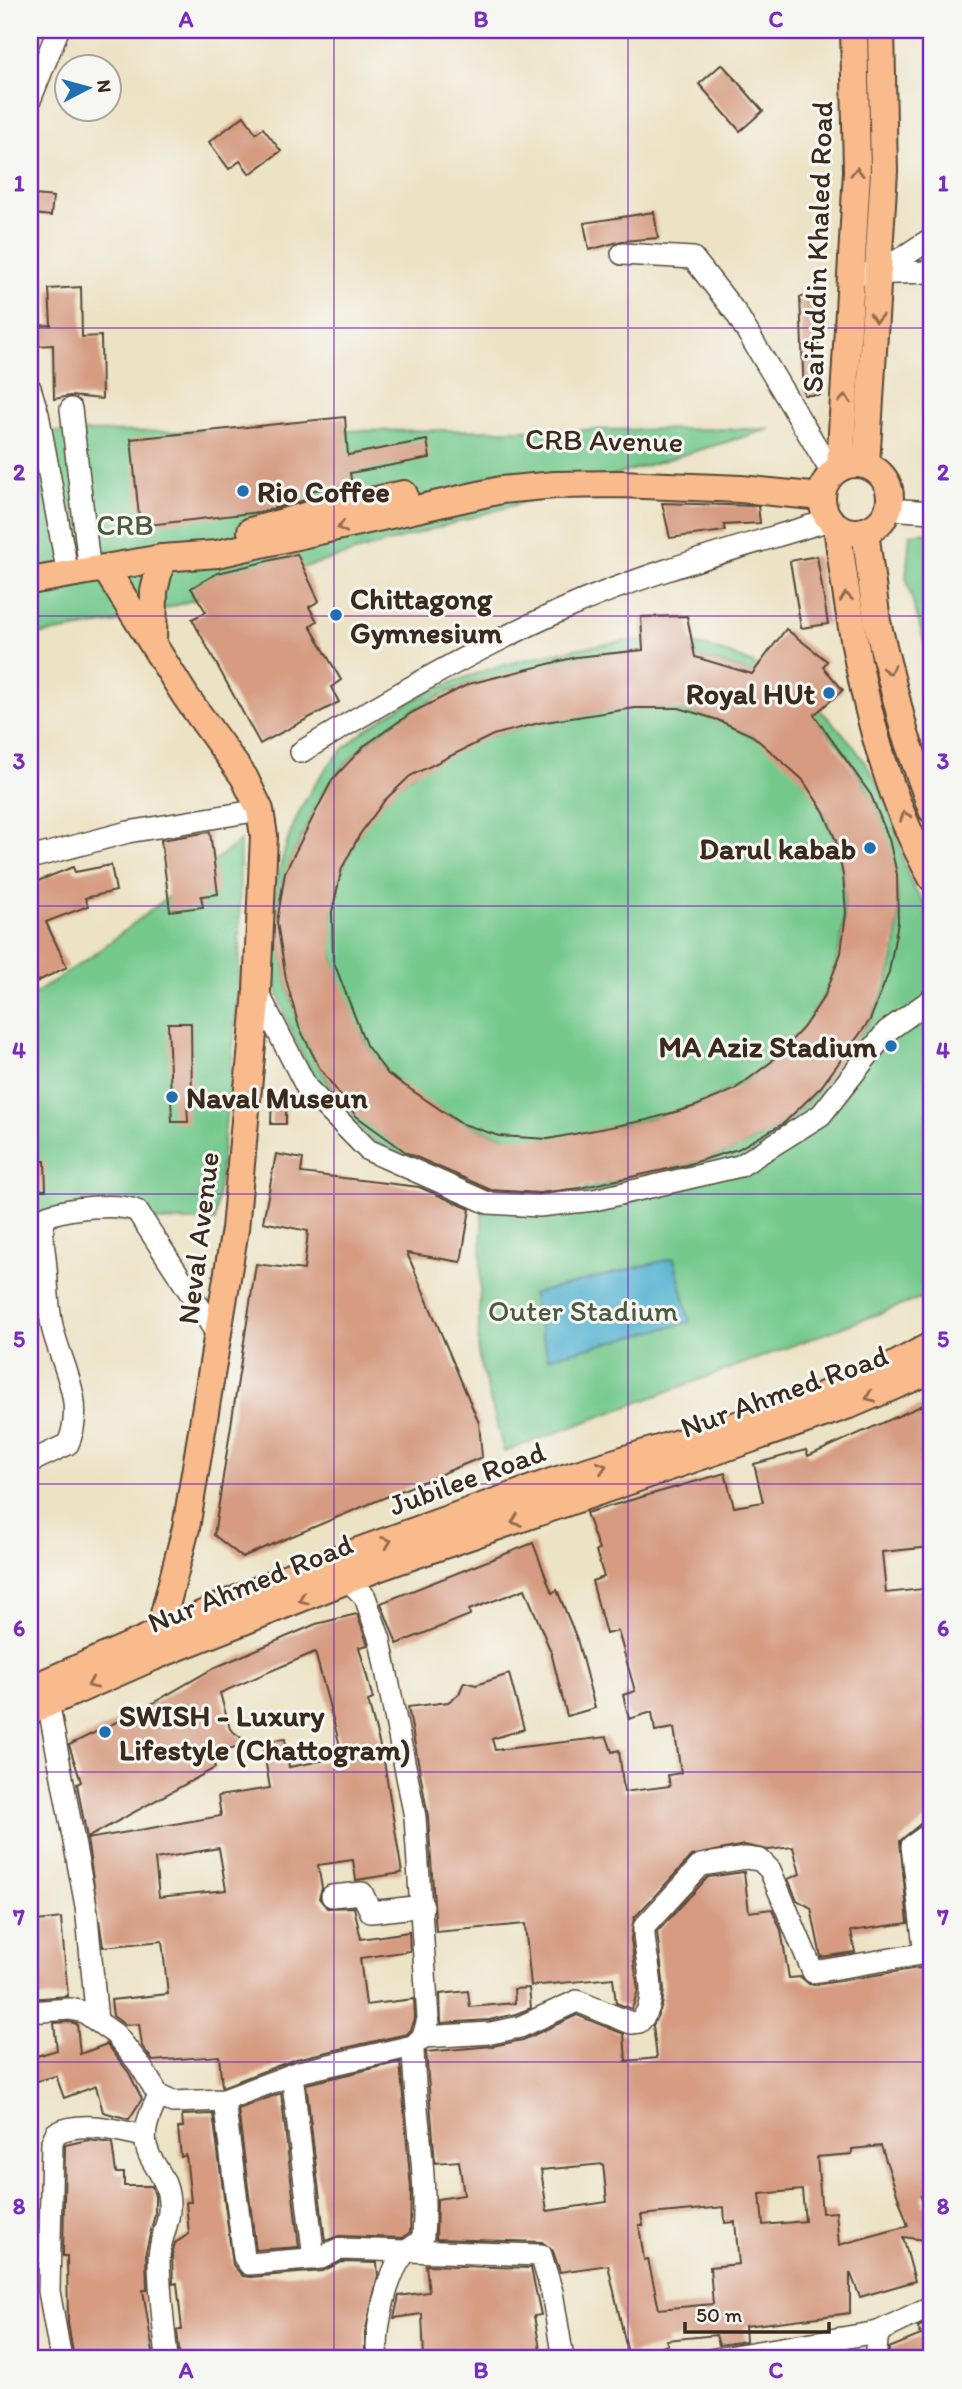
<svg xmlns="http://www.w3.org/2000/svg" width="962" height="2389" viewBox="0 0 962 2389" font-family="Itim,sans-serif">
	<rect width="100%" height="100%" fill="#f6f6f2"/>
	<filter id="ink" filterUnits="userSpaceOnUse"><feTurbulence type="fractalNoise" baseFrequency=".0143" numOctaves="2"/><feDisplacementMap in="SourceGraphic" scale="14" xChannelSelector="R" yChannelSelector="G"/><feConvolveMatrix kernelMatrix="1 2 1 2 8 2 1 2 1" color-interpolation-filters="sRGB"/></filter>
	<filter id="wash" filterUnits="userSpaceOnUse"><feTurbulence type="fractalNoise" baseFrequency=".00686" numOctaves="4" result="noise"/><feDisplacementMap in="SourceGraphic" scale="28" xChannelSelector="R" yChannelSelector="G"/><feGaussianBlur stdDeviation="1.57" result="paint"/><feColorMatrix in="noise" values="0 0 0 0 0 0 0 0 0 0 0 0 0 0 0 0 0 1.4 0 .05"/><feComposite in="paint" operator="in"/></filter>
	<g filter="url(#wash)">
		<rect width="100%" height="100%" fill="#ece2c4"/>
		<g fill="#75c98d" stroke="#587a56" stroke-width="2" fill-rule="evenodd">
			<path d="M770,429l-647,192 -93,15v-204z"/>
			<path d="M932,532v138l-26,-93 4,-43z"/>
			<path d="M635,640c24,2 52,1 75,8 77,21 143,80 176,153 12,26 14,56 25,82 5,11 15,21 21,31v380l-428,158 -26,-98 5,-160c-48,-19 -95,-38 -135,-73 -18,-16 -33,-43 -45,-65 -12,-24 -25,-53 -28,-80 -13,-84 15,-184 83,-240 78,-62 181,-84 277,-96zM649,650c45,7 92,13 131,39 101,70 156,221 89,332 -8,13 -19,25 -28,37 -17,24 -36,51 -61,68 -43,29 -96,40 -146,52 -29,6 -61,16 -91,17 -63,2 -118,-29 -167,-65 -53,-37 -81,-101 -92,-164 -2,-14 -7,-31 -7,-45 0,-28 10,-54 22,-79 10,-21 20,-46 35,-65 32,-40 85,-75 134,-93 17,-6 37,-7 55,-10 42,-8 84,-16 126,-24z"/>
			<path d="M635,708c44,0 76,6 115,27 104,55 123,206 52,294 -52,65 -117,83 -195,99 -19,4 -40,10 -59,11 -41,3 -79,-11 -113,-32 -17,-10 -36,-22 -49,-36 -18,-20 -30,-46 -39,-71 -5,-14 -12,-29 -14,-43 -9,-68 22,-136 75,-179 58,-46 155,-62 227,-70z"/>
			<path d="M240,841l-1,150 -24,230 -185,-1v-223l62,-41z"/>
		</g>
		<path fill="#53b2d1" stroke="#476e78" stroke-width="2" d="M674,1258l16,64 -142,36 -16,-64z"/>
		<g id="blocks">
			<g fill="#d69b81" fill-rule="evenodd">
				<path d="M722,64l41,47 -23,20 -41,-47z"/>
				<path d="M244,116l12,17 7,-5 18,23 -31,23 -10,-13 -11,8 -20,-27z"/>
				<path d="M35,195l18,2 -2,19 -19,-2z"/>
				<path d="M654,212l4,26 -36,3 -33,9 -5,-27z"/>
				<path d="M81,287l1,50 19,-1 1,63 -32,-3 -16,3 -1,-54 -18,1 -1,-20 17,-1 -2,-36z"/>
				<path d="M817,296l3,99h-16l-4,-98z"/>
				<path d="M345,417l3,38 79,-15 3,18 -80,15 2,12 -44,6 1,8 -49,13 -120,14 -9,-87z"/>
				<path d="M662,503l96,3 2,17 -36,2 1,6 -55,7z"/>
				<path d="M297,554l22,47 -10,6 8,14 -7,5 31,54 -10,7 8,15 -79,42 -68,-125 14,-7 -15,-24 27,-15z"/>
				<path d="M817,556l11,68 -27,4 -11,-67z"/>
				<path d="M687,616l8,41 57,17 34,-45 41,32 -4,6 20,23 -29,25 57,80 18,44 8,35 1,48 -9,50 -19,48 -49,67 -37,36 -46,26 -52,16 -106,23 -41,5 -48,-3 -84,-37 -51,-37 -37,-49 -20,-40 -13,-48 -9,-57 8,-50 47,-92 32,-34 47,-33 58,-29 107,-27 67,-7 -2,-33zM635,708h44l39,12 35,16 49,43 22,33 12,29 7,34 3,38 -5,40 -16,42 -22,33 -32,34 -37,28 -38,16 -49,14 -99,19 -49,-3 -39,-13 -72,-49 -22,-29 -33,-85 -1,-48 10,-44 18,-34 25,-34 25,-24 83,-41 46,-12z"/>
				<path d="M210,832l8,62 -17,2 2,11 -33,4 -9,-71z"/>
				<path d="M111,865l5,26 -31,7 3,8 -42,16 21,45 -37,18v-101l43,-17 2,5z"/>
				<path d="M168,1023h23l1,79h-5l1,20h-16z"/>
				<path d="M272,1096h14v28h-15z"/>
				<path d="M276,1154l27,5 -2,14 118,14 51,22 -9,53 -54,-9 72,170 3,34 -240,100 -28,-22 42,-271 48,6 4,-39 -45,-9z"/>
				<path d="M30,1161h15l1,29h-16z"/>
				<path d="M932,1401v83l-6,2 6,19v42l-50,5 4,41 46,-5v231l-8,2 -24,20 8,82 -57,8 4,21 -34,5 -10,-49 -14,-8 -9,-21 12,-5 -7,-27 -25,3 -24,-5 -52,11 -58,62 -3,21 7,51 -6,19 -16,-6 -3,-25 -82,8 -6,-62 -89,8 -8,-116 -20,-109 40,-5 11,-8 5,-12 12,3 33,-11 15,55 -32,10 3,11 112,-13 5,15 7,-2 5,42 46,-6 -2,-11 13,-2 -7,-45 -19,3 -3,-19 -23,7 -6,-24 12,-4 -17,-60 -12,3 -14,-53 12,-4 -8,-26 3,-1 -13,-37 139,-40 9,34 29,-5 -9,-38 52,-14 2,6z"/>
				<path d="M533,1543l19,50 5,-3 20,49 18,69 -28,8 -16,-64 -26,-63 -56,21 1,5 -73,29 -16,-41z"/>
				<path d="M357,1614l11,31 -9,2 14,52 -5,2 16,60 18,112 -46,7 -3,-20 -35,5 4,23 -3,10 8,10 27,-1 7,32 48,-7 1,19 -50,7 6,47 48,-6 1,19 -4,12 -4,4 -111,25 -74,28 -3,-31 -66,5 -11,-15 -3,-22 -14,1 -12,-9 -2,-16 57,-6 -6,-53 -59,6 -16,-108 134,-23 -3,-20 52,-8 -8,-47 23,-2 4,28 54,-10 -28,-105 -95,41 10,36 19,15 -39,9 5,15 -128,70 -10,-54 4,-2 -12,-37 70,-34 75,-43 102,-44zM219,1848l7,42 -67,7 -4,-38z"/>
				<path d="M744,1872l5,40 23,-3 9,21 8,48 12,-1 8,7 6,1 103,-17 12,1 2,226 -11,1 11,33v12l-29,-4 12,44 -55,16 -10,-25v41l-105,13 1,15 -27,4 -3,-10 -50,5 2,5 -40,9 -20,-89 -48,7 -7,-21 -11,-9 -106,-3 1,-40 27,-4 -5,-34 -24,2 -9,-111 66,-6 31,-6 54,-25 47,19 2,27 31,-3 -4,-33 9,-19 2,-17 -7,-57 51,-55zM881,2146l27,80 -69,19 -3,-33 -14,1 -5,-56 35,-3v-5zM603,2164l4,38 -60,9 -6,-41zM802,2190l3,31 -42,4 -3,-31zM724,2207l1,16 10,-1 4,42 -29,3 3,37 -54,5 -11,-50 -4,1 -5,-35h4l-2,-10z"/>
				<path d="M61,1918l7,78 -38,3v-77z"/>
				<path d="M529,1988l2,20 -15,6 -27,6 -48,3 -1,-29 28,-3 2,16 45,-4 -1,-14z"/>
				<path d="M69,2022l8,2 3,30 27,-10 22,29 13,26 -13,20 -26,-7 -7,-26 -32,12 -8,-22 -26,7v-25l27,-8 -3,-27z"/>
				<path d="M400,2062l11,127 -1,43 -7,6 -64,-2 -14,5 -19,-157z"/>
				<path d="M281,2093l18,154 -43,3 -18,-141z"/>
				<path d="M213,2114l20,151 10,11 7,1 72,-6 20,-9 35,1 1,13 -13,57v26h-185l-3,-29h5l-5,-47 -4,1 -1,-30 3,-11 14,-9 -3,-32h5l-5,-47 -5,2 -3,-29 5,-1 -1,-12z"/>
				<path d="M88,2140l24,3 4,30h8v13h28l3,10v18l-9,37 1,39h-4l11,69h-80l-6,-36 -1,-67h-4l2,-111z"/>
				<path d="M426,2265l105,3 10,47 -7,1 8,43h-118l-2,-45 -28,4 5,-22 30,-4z"/>
				<path d="M932,2320v39h-44l1,-11 32,-13 -3,-8z"/>
			</g>
		</g>
	</g>
	<g filter="url(#ink)">
		<use href="#blocks" fill-opacity="0" stroke="#564637" stroke-width="2"/>
		<g fill="none" stroke-linecap="round" stroke-linejoin="round">
			<g stroke="#564637" stroke-width="24">
				<g id="minor">
					<path d="M30,100l28,-70"/>
					<path d="M622,254l71,4 43,55 96,160"/>
					<path d="M880,272l52,-34"/>
					<path d="M862,274l70,-2"/>
					<path d="M30,388l8,26 30,161"/>
					<path d="M71,409l18,156"/>
					<path d="M888,509l44,3"/>
					<path d="M301,752c84,-51 170,-101 261,-142 83,-37 173,-61 261,-88l5,-5"/>
					<path d="M30,858l98,-26 132,-22"/>
					<path d="M257,991l50,97 61,62 120,53 51,3 55,-6 146,-34 81,-51 66,-84 45,-32"/>
					<path d="M30,1462l38,-18c17,-39 -3,-72 -14,-110 -7,-23 -6,-52 -9,-76 -1,-14 -6,-29 2,-42 20,-8 71,-14 90,-5l82,126"/>
					<path d="M349,1581l16,16 15,43 35,177 13,202 -5,18 -10,9c1,64 15,126 10,190 -5,11 -13,10 -19,18 -18,22 -30,78 -26,105"/>
					<path d="M48,1702l38,204 11,115"/>
					<path d="M932,1832l-20,14 12,101 8,9"/>
					<path d="M332,1896l30,-3 9,19 52,-6"/>
					<path d="M30,2012l40,-3 14,3 31,22 25,31 19,31 14,6 51,-2 75,-28 114,-26"/>
					<path d="M423,2037l68,-4 29,-6 57,-26 54,22 8,-1c25,-22 3,-66 5,-95l57,-62 45,-7 14,2 10,10 43,102 114,-19"/>
					<path d="M292,2074l22,185"/>
					<path d="M159,2096c-37,67 13,62 10,115 -1,15 -10,31 -10,47 0,33 5,68 8,101"/>
					<path d="M224,2100l20,157 5,7 72,-6 18,-9 202,6 11,37 11,67"/>
					<path d="M61,2359l-12,-68 3,-149 4,-9c27,-13 60,-3 88,3"/>
					<path d="M715,2359l163,-27 54,-26"/>
					<path d="M875,2359l3,-27"/>
				</g>
			</g>
			<g stroke="#564637" stroke-width="30">
				<g id="major">
					<circle cx="856" cy="498" r="34"/>
					<path d="M866,465l18,-294 -3,-141"/>
					<path d="M840,467l17,-296 -3,-141"/>
					<path d="M837,526c15,118 36,247 95,352"/>
					<path d="M251,531l61,-17 92,-20"/>
					<path d="M865,531l12,91 28,112 27,76"/>
					<path d="M105,568l81,129 58,80 16,33 4,26 -7,155 -22,238 -49,299 -33,129"/>
					<path d="M30,581l132,-23 55,-4 284,-64 54,-5 65,-1 121,5 81,8"/>
					<path d="M153,643l1,-52 8,-33"/>
					<path d="M30,1689l267,-116 254,-91 238,-73 97,-39 46,-25"/>
					<path d="M30,1711l123,-54 227,-90 472,-163 80,-34"/>
				</g>
			</g>
			<use href="#minor" stroke="#fff" stroke-width="21"/>
			<use href="#major" stroke="#fabb8c" stroke-width="26"/>
		</g>
		<defs><path id="oneway-chevron" d="M-2-3.5L2.5 0L-2 3.5" fill="none" stroke-width="1.6" stroke-linecap="round" stroke-linejoin="round" transform="scale(1.75)"/></defs>
		<g stroke="#916b50">
			<use href="#oneway-chevron" transform="translate(857 172) rotate(-89)"/>
			<use href="#oneway-chevron" transform="translate(876 318) rotate(95)"/>
			<use href="#oneway-chevron" transform="translate(845 399) rotate(-86)"/>
			<use href="#oneway-chevron" transform="translate(342 527) rotate(167)"/>
			<use href="#oneway-chevron" transform="translate(846 597) rotate(-97)"/>
			<use href="#oneway-chevron" transform="translate(889 670) rotate(76)"/>
			<use href="#oneway-chevron" transform="translate(905 816) rotate(-111)"/>
			<use href="#oneway-chevron" transform="translate(870 1397) rotate(157)"/>
			<use href="#oneway-chevron" transform="translate(602 1467) rotate(-17)"/>
			<use href="#oneway-chevron" transform="translate(516 1521) rotate(161)"/>
			<use href="#oneway-chevron" transform="translate(387 1542) rotate(-20)"/>
			<use href="#oneway-chevron" transform="translate(303 1599) rotate(159)"/>
			<use href="#oneway-chevron" transform="translate(92 1684) rotate(156)"/>
		</g>
	</g>
	<path fill="none" stroke="#7b2cbf" stroke-width="2" stroke-opacity="0.55" d="M334,30v2329M628,30v2329M30,328h902M30,616h902M30,906h902M30,1194h902M30,1484h902M30,1772h902M30,2062h902"/>
	<g fill="#1f6fb2" stroke="#f6f6f2" stroke-width="2.5">
		<circle cx="243" cy="491" r="7"/>
		<circle cx="336" cy="615" r="7"/>
		<circle cx="829" cy="693" r="7"/>
		<circle cx="870" cy="848" r="7"/>
		<circle cx="891" cy="1046" r="7"/>
		<circle cx="172" cy="1097" r="7"/>
		<circle cx="105" cy="1732" r="7"/>
	</g>
	<g text-anchor="middle" dominant-baseline="central" stroke-width="6" stroke-linejoin="round" paint-order="stroke">
		<g font-size="30" fill="#3b2a1e" stroke="#f6f6f2">
			<text transform="translate(817 247) rotate(-88)">Saifuddin Khaled Road</text>
			<text transform="translate(604 440) rotate(1)">CRB Avenue</text>
			<text transform="translate(198 1238) rotate(-83)">Neval Avenue</text>
			<text transform="translate(784 1391) rotate(-20)">Nur Ahmed Road</text>
			<text transform="translate(467 1478) rotate(-20)">Jubilee Road</text>
			<text transform="translate(250 1583) rotate(-22)">Nur Ahmed Road</text>
		</g>
		<g font-size="30" font-weight="bold" fill="#3b2a1e" stroke="#f6f6f2" text-anchor="start">
			<text x="257" y="491">Rio Coffee</text>
			<text x="350" y="598">Chittagong<tspan x="350" dy="34">Gymnesium</tspan></text>
			<text x="815" y="693" text-anchor="end">Royal HUt</text>
			<text x="856" y="848" text-anchor="end">Darul kabab</text>
			<text x="877" y="1046" text-anchor="end">MA Aziz Stadium</text>
			<text x="186" y="1097">Naval Museun</text>
			<text x="119" y="1715">SWISH - Luxury<tspan x="119" dy="34">Lifestyle (Chattogram)</tspan></text>
		</g>
		<g font-size="30" fill="#4c5a3f" stroke="#f6f6f2">
			<text x="125" y="524">CRB</text>
			<text x="583" y="1310">Outer Stadium</text>
		</g>
	</g>
	<rect width="962" height="2389" fill="none" stroke="#f6f6f2" stroke-width="77"/>
	<g transform="translate(88 88) rotate(84)"><circle r="33" fill="#f6f6f2" stroke="#aba49d" stroke-width="2"/>
	<path d="M0-5L12 26L0 18L-12 26Z" fill="#1f6fb2"/>
	<text y="-10" font-size="19" font-weight="bold" text-anchor="middle" fill="#3b2a1e">N</text>
	</g>
	<path d="M685 2322v10h144v-10" fill="none" stroke="#3b2a1e" stroke-width="3.5"/>
	<text x="696" y="2322" font-size="21" fill="#3b2a1e" stroke="#f6f6f2" stroke-width="5" paint-order="stroke">50 m</text>
	<rect x="38" y="38" width="885" height="2312" fill="none" stroke="#7b2cbf" stroke-width="2.5"/>
	<g font-size="23" text-anchor="middle" font-weight="bold" fill="#7b2cbf">
		<text x="186" y="27">A</text>
		<text x="481" y="27">B</text>
		<text x="776" y="27">C</text>
		<text x="19" y="191">1</text>
		<text x="943" y="191">1</text>
		<text x="19" y="480">2</text>
		<text x="943" y="480">2</text>
		<text x="19" y="769">3</text>
		<text x="943" y="769">3</text>
		<text x="19" y="1058">4</text>
		<text x="943" y="1058">4</text>
		<text x="19" y="1347">5</text>
		<text x="943" y="1347">5</text>
		<text x="19" y="1636">6</text>
		<text x="943" y="1636">6</text>
		<text x="19" y="1925">7</text>
		<text x="943" y="1925">7</text>
		<text x="19" y="2214">8</text>
		<text x="943" y="2214">8</text>
		<text x="186" y="2378">A</text>
		<text x="481" y="2378">B</text>
		<text x="776" y="2378">C</text>
	</g>
</svg>
